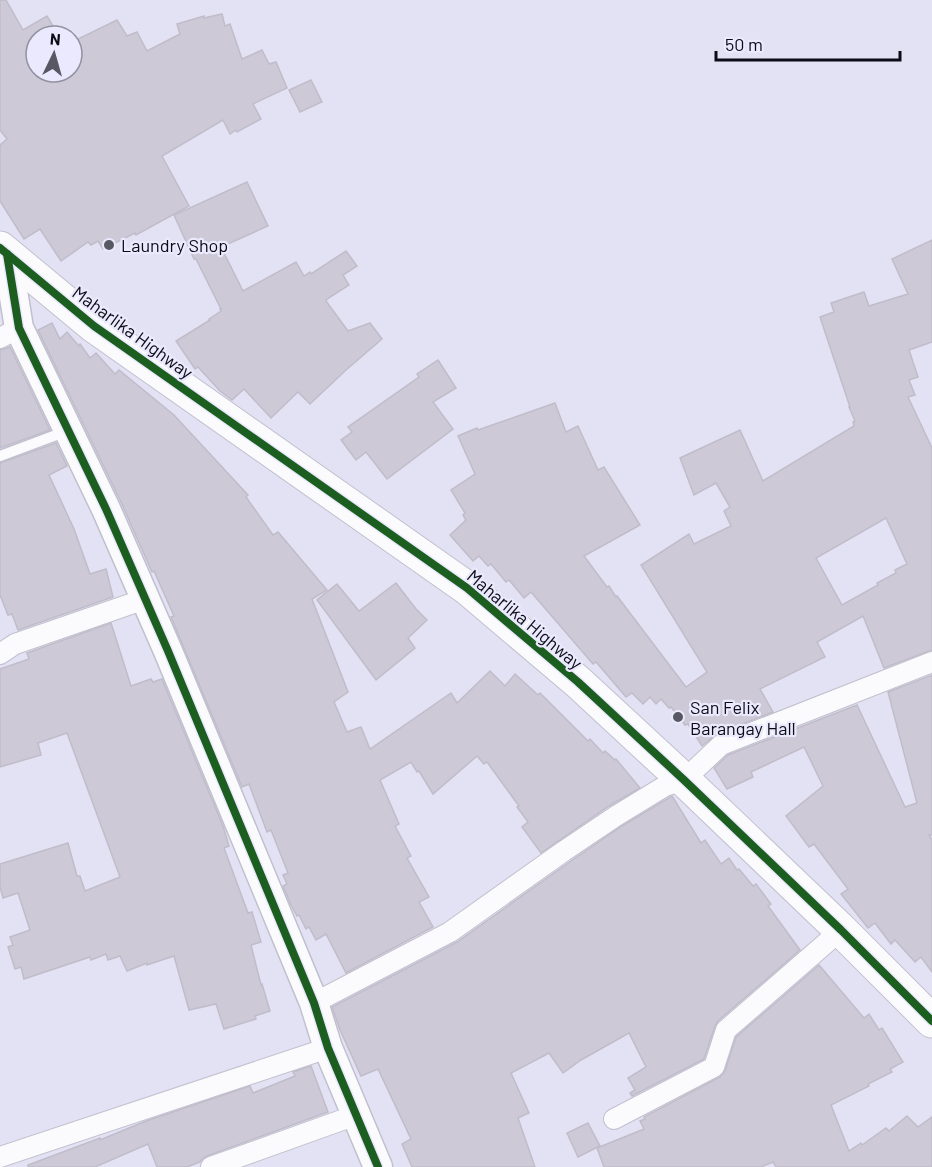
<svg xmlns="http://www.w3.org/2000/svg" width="932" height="1167" viewBox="0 0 932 1167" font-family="Barlow,sans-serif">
	<rect width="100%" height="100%" fill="#e3e2f4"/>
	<g fill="#cdc9d6" stroke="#c0bcca" stroke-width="1.5" fill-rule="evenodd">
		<path d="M0,0h6l17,30 24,-14 12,20h-23v36h36v-30l45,-22 10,16 10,-4 10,19 33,-17 -3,-10 27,-8v2l18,-4 3,12 5,-2 12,35 20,-9 7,14 7,-2 11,26 -34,16 8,15 -24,13 -1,-2 -6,4 -7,-14 -61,36 27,50 -53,29 -1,-2 -32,16 -5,-8 -7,4 -3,-3 -27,19 -21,-32 -16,10 -24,-38v-56l7,-6 -7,-9z"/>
		<path d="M311,80l11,22 -22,10 -11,-22z"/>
		<path d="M247,182l21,44 -47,21 22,44 53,-29 8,14 6,-4 1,2 35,-23 11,15 -14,9 6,10 -22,14 -1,2 22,30 22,-8 12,16 -36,31 -36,34 -12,-12 -27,26 -27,-29 -12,11 -12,-9 -22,-24 -3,2 -19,-28 34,-21 -1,-1 12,-8 -1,-2h1l-25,-50h-2l-20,-44z"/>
		<path d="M932,240v102l-23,8 9,27 -9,3 6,15 -7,2 24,51v202l-48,18 -21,-52 -46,26 8,15 -65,32 13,23 -56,22 -15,12 -14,-22 -3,1 -14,-18 -2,1 -8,-9 -5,5 -6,-7 -7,7 -11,-11 -6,4 -30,-35 -3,2 -62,-72 -7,6 -15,-18 -3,2 -15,-18 -3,2 -9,-10 -6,5 -23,-26 16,-15 -3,-5 2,-2 -14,-23 24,-16 -17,-38 19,-8 1,2 77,-27 11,29 12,-6 20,44 6,-3 36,58 -56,31 23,31 2,-1 7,11 1,-1 69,91 21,-15 -66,-107 48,-31 5,10 37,-18 -7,-15 6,-4 -14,-24 -22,12 -14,-37 60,-28 23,51 91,-55 -1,-4 2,-1 -6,-14h1l-30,-90 14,-5 -3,-9 33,-11 5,14 39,-12 -16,-35zM886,518l21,46 -12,6 1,3 -19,10 1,2 -36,20 -26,-47z"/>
		<path d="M52,323l8,16 7,-7 12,14 1,-2 10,14 6,-5 19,21 4,-4 55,45 74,80 -2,2 27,38 5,-3 49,58 -15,9 36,93 -14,10 13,30 14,-5 9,22 81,-56 6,10 33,-32 15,15 10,-12 23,21 2,-2 48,48 2,-2 13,14 2,-2 10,9 1,-1 24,29 -31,18 -68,47 -19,-26 6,-5 -11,-15 2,-1 -32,-44 -3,2 -7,-8 -44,38 -14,-23 -2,1 -6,-10 -31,18 19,44 -4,2 16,30 -4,2 22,39 -10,5 14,25 -87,46 -20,-39 -10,6 -7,-13 -3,2 -7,-14 -2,1 -6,-11 -8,-19 4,-2 -4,-9 5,-2 -17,-43 -4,2 -18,-48 -7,3 -71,-170 3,-1 -20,-45 -2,1 -31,-70 -83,-172z"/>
		<path d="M10,347l40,83 -50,18v-98z"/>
		<path d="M438,360l18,28 -23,14 20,27 -66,50 -21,-27 -10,8 -15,-20 11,-8 -4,-5 71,-50 -2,-3z"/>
		<path d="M56,443l11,23 -18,9 25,54 16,45 16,-5 7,28 -95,33 -6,-16 -4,1 -8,-20v-132z"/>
		<path d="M396,583l20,26 11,11 -19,18 7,10 -39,32 -59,-80 20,-16 22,27z"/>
		<path d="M111,623l20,63 20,-7 2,3 9,-3 61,147 6,20 -5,2 24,65 4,-1 9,30 -10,3 10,40 1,-1 8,27 -15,5 1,3 -32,10 -8,-25 -27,6 -15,-54 -27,9v-2l-20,8 -7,-15 -12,4 -2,-6 -15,6 -1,-3 -66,22 -3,-12 -6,2 -7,-22 5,-2 -3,-8 20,-7 -12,-37 -15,5 -3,-11v-23l68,-21 9,33h3l5,15 35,-14 -53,-144 -29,10 3,12 -41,12v-98l29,-10 -2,-6z"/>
		<path d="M932,675v160h-3l3,5v132l-11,-15 -6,5 -20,-22 -4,4 -16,-21 -7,5 -27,-34 7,-5 -34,-45 -5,3 -23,-31 37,-30 -19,-39 -53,25 2,5 -26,12 -13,-21 14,-13 129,-50 48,102 12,-4 -29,-111z"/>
		<path d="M672,796l29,47 4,-3 16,24 8,-6 8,12 2,-1 14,17 3,-2 15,20 -3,2 32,44 -82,71 -3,5 -11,33 -72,37 -2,-3 5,-3 -7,-12 18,-11 -17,-34 -48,27 -18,13 -14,-20 -38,20 18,40 -11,5 17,49h-123l-10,-23 9,-5 -33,-70 -17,7 -21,-46 -8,-23 125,-65 114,-81 51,-35z"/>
		<path d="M819,965l45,53 5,-4 10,16 3,-2 21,34 -13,7 2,3 -24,12 1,2 -38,19 18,46 12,-8 1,2 24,-17 3,3 18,-15 11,11 14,-10v50h-156l-3,-5 -12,5h-157l-7,-19 47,-19 -4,-8 5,-2 -1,-2 76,-40 5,-6 11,-34z"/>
		<path d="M311,1066l17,46 -121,44 -5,3 -2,3 -13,5h-30l-9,-23 -53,23h-67v-2l72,-27v2l46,-19 104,-35 3,7 42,-17 -2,-4z"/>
		<path d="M588,1123l12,23 -22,11 -11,-24z"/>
	</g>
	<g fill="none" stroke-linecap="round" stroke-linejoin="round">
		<g stroke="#c1c0ce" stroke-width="13">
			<path id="lane" d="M0,456l67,-25"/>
		</g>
		<g stroke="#c1c0ce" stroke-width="22">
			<g id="street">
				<path d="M0,338l19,-10"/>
				<path d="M0,654l15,-10 130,-45"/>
				<path d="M314,1003l136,-71 114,-81 52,-35 49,-30 19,-6 37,-35 211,-83"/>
				<path d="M614,1119l100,-52 12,-37 115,-100"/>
				<path d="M0,1157l328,-109"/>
				<path d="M211,1167l145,-52"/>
			</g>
		</g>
		<g stroke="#c1c0ce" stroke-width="31">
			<path id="secondary" d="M7,254l12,74 87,181 62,142 146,352 14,45 50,119"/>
		</g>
		<g stroke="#c1c0ce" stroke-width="35">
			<path id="highway" d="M0,248l94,78 373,262 111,94 106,98 157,150 91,91"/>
		</g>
		<use href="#lane" stroke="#fbfbfd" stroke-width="10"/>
		<use href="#street" stroke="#fbfbfd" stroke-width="20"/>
		<use href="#secondary" stroke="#fbfbfd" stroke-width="28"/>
		<use href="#highway" stroke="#fbfbfd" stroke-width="33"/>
		<g stroke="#ebe9fd" stroke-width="11">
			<g id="cycleway">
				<path d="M0,248l94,78 373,262 111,94 106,98 157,150 91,91"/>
				<path d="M7,254l12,74 87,181 62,142 146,352 14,45 50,119"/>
			</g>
		</g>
		<use href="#cycleway" stroke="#1b5e20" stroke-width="8"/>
	</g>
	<g fill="#585764" stroke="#ebe9fd" stroke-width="2">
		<circle cx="109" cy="245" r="6"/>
		<circle cx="678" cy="717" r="6"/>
	</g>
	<g text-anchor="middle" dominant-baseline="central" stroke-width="4.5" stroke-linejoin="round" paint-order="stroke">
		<g font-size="18" fill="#0d0c16" stroke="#ebe9fd" text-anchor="start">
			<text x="121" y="245">Laundry Shop</text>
			<text x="690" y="707">San Felix<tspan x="690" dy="21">Barangay Hall</tspan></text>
		</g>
		<g font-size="18" fill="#0d0c16" stroke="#ebe9fd">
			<text transform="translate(133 332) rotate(36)">Maharlika Highway</text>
			<text transform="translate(525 619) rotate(40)">Maharlika Highway</text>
		</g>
	</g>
	<g transform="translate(54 54) rotate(5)"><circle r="28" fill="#ebe9fd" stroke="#9291a1" stroke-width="1.5"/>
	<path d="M0-4.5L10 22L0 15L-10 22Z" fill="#585764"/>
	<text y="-9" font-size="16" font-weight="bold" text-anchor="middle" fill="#0d0c16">N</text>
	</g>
	<path d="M716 51v9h184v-9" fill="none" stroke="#0d0c16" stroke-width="3"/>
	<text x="725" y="51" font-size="18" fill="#0d0c16" stroke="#ebe9fd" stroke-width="4.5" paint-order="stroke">50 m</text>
</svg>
